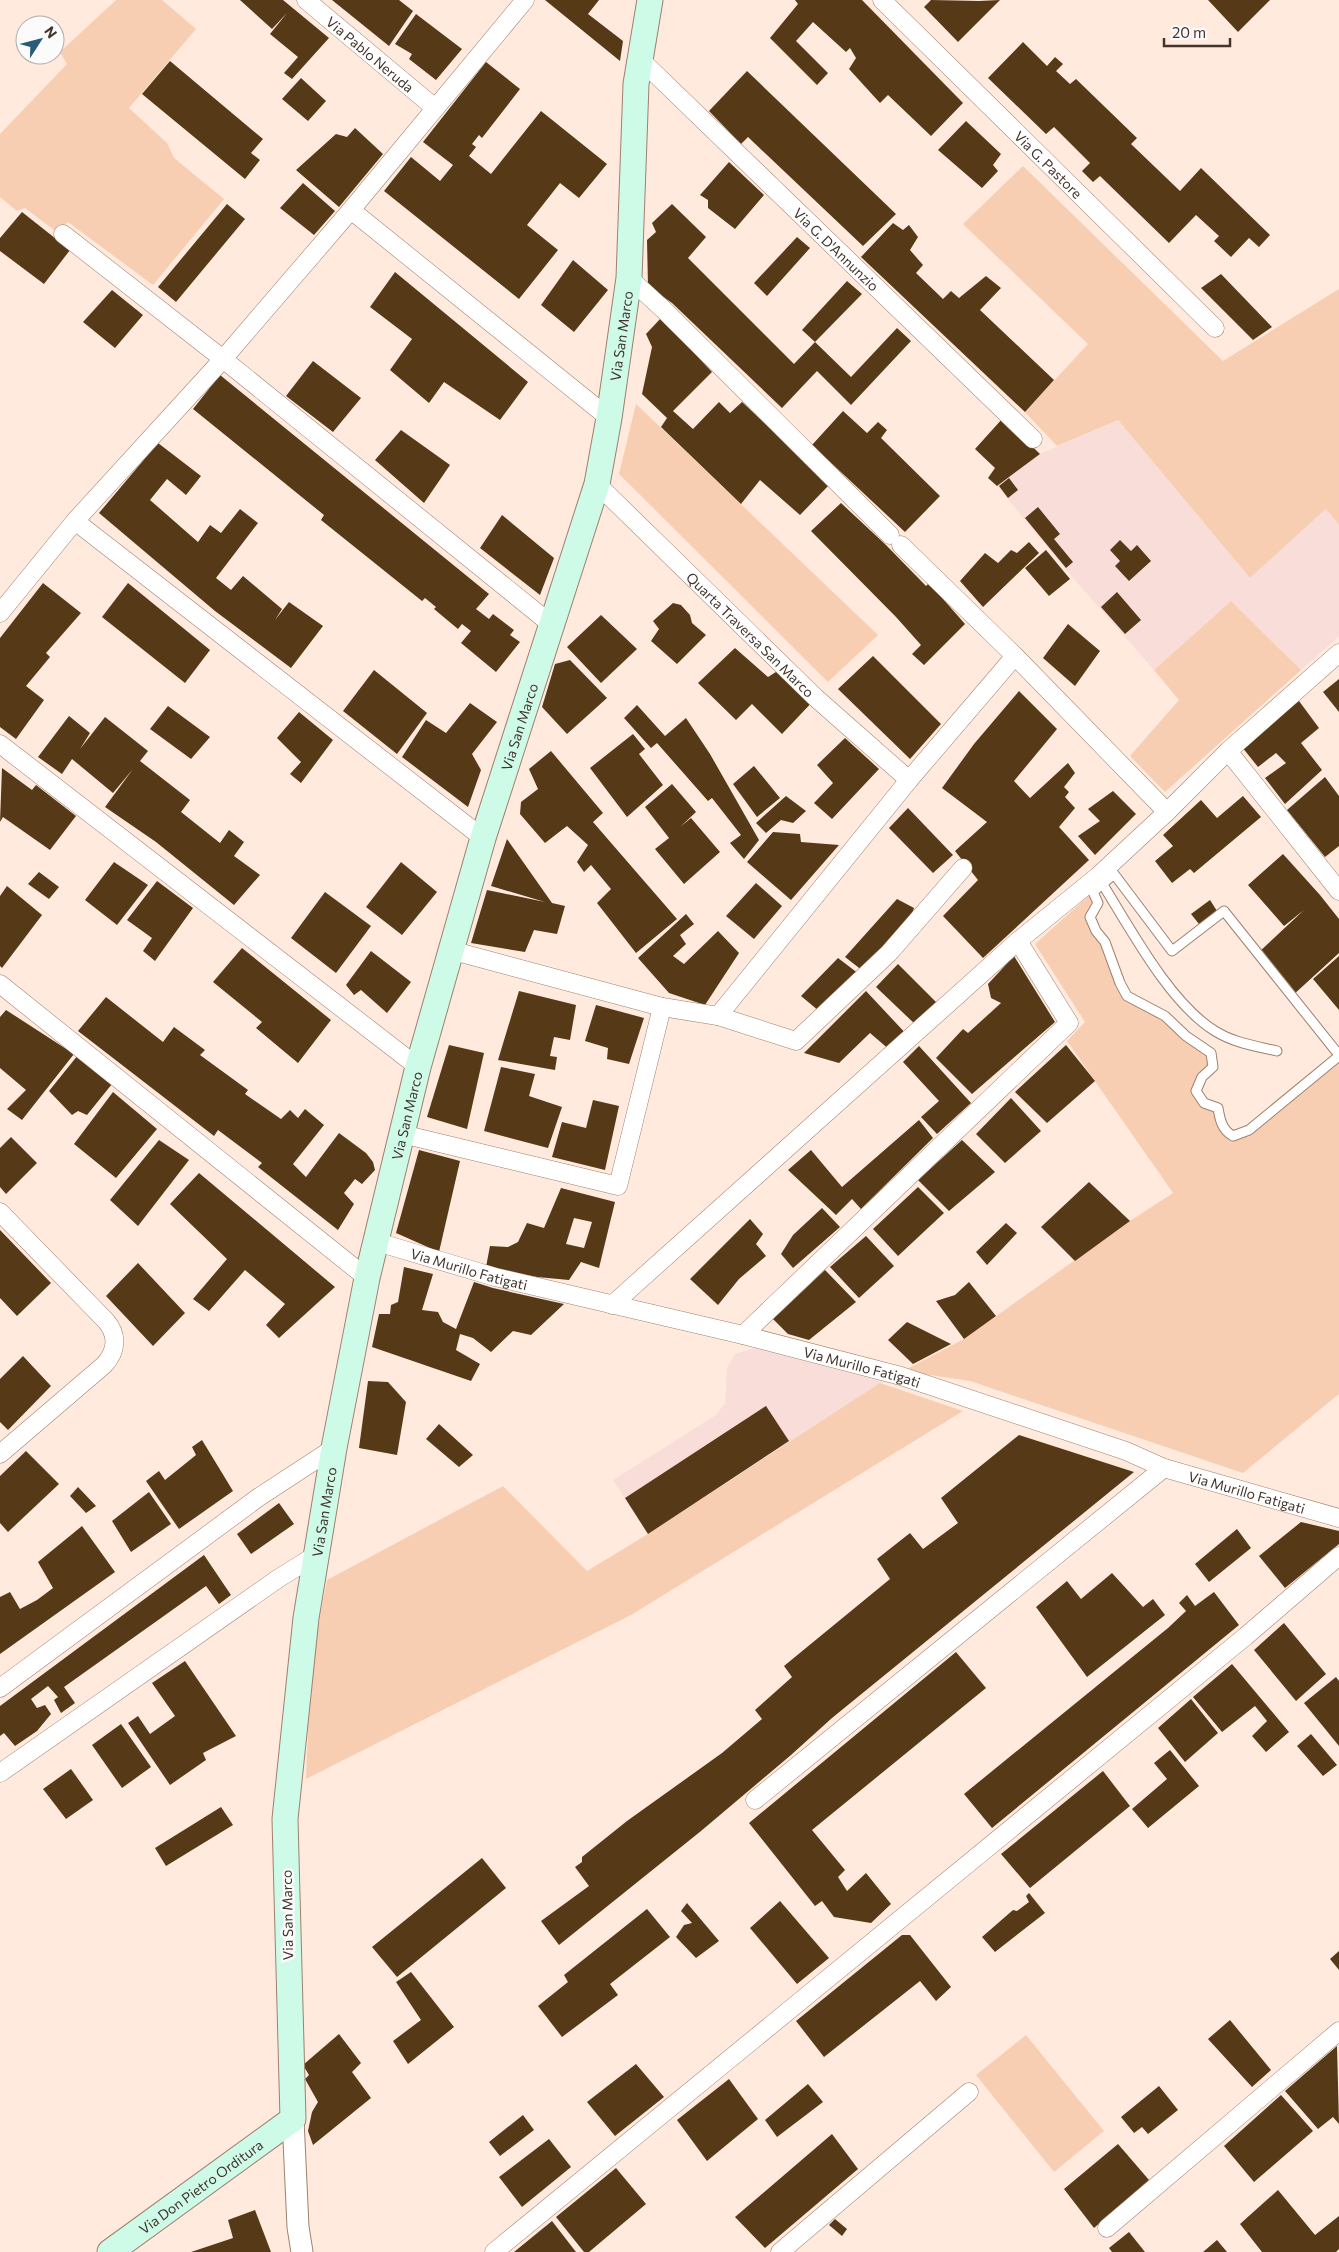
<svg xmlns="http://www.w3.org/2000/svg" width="1339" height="2252" viewBox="0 0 1339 2252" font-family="Commissioner,sans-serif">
	<rect width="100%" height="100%" fill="#ffeadd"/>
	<g fill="#f8ddd9">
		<path d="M1118,420l132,158 76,-69 13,16v111l-38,34 -70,-69 -77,69 -80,-91 -77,-93 43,-32z"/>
		<path d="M755,1348l128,34 -235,152 -35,-54 103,-65 9,-12 2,-35 8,-14z"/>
	</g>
	<g fill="#f8ceb3">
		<path d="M116,0h46l34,29 -67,79 38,35 7,15 50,41 -71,86 -85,-63 -10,11 -33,-25 -8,3 -17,-14v-63l67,-70 -7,-12z"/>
		<path d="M1023,166l200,195 116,-72v236l-13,-16 -76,69 -132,-158 -61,26 -32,-34 63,-68 -125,-120z"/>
		<path d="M636,404l242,231 -50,47 -209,-208z"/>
		<path d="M1231,601l70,69 -136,122 -35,-36 49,-56 -25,-30z"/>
		<path d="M1093,892l5,11 -7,14 29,66 20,20 71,50 2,14 -17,24 22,17 8,25 20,-3 93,-74v338l-96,79 -273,-92 -67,-10 61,-32 166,-118 43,-28 -106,-152 18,-19 -50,-78z"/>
		<path d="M880,1383l83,28 -332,204 -325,164c2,-67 7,-133 21,-199l176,-94 84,85 61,-37z"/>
		<path d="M1026,2035l78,96 -50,41 -78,-97z"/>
	</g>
	<g fill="#563917" fill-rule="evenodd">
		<path d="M240,0h43l46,38 -37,41 -8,-6 14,-16 -28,-23 17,-21 -15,16z"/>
		<path d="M332,0h67l14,11 -24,35z"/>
		<path d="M545,0h54l-11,14 35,27 -3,20z"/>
		<path d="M795,0h67l101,103 -32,33 -43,-41 -8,8 -31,-34 7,-11 -6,-10 -4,4 -33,-30 -17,19 32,32 -11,12 -47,-47 28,-34z"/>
		<path d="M931,0l48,1 21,-1 -42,42 -34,-35z"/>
		<path d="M1208,0h62l-32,32z"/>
		<path d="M416,14l46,35 -26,31 -27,-21 3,-5 -17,-10z"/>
		<path d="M1023,42l24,24 8,-9 8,7 -7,7 14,13 6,-5 61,59 -6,6 49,47 21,-23 69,67 -11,12 -10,-9 -18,19 -17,-16 5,-5 -23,-21 -27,28 -69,-67 -7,6 -11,-11 8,-8 -36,-36 -8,7 -58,-56z"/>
		<path d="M170,61l93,78 -12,14 9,7 -15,19 -103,-85z"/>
		<path d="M486,62l34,27 -38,49 -3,-3 -7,9 4,3 -7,9 22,18 50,-63 66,53 -28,34 -19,-15 -33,42 31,25 -39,49 -135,-108 27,-34 29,24 13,-16 -30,-23z"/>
		<path d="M747,71l149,143 -33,32 -115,-109 -7,7 -32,-33z"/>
		<path d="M301,78l25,23 -18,20 -26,-22z"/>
		<path d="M966,121l35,33 -8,11 5,6 -16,17 -44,-38z"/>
		<path d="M355,128l28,26 -44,53 -43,-37 40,-36 11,3z"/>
		<path d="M729,162l35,33 -29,34 -27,-21v-8l-8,-5z"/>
		<path d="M303,183l32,28 -21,24 -34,-27z"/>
		<path d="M227,204l18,15 -69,83 -18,-15z"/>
		<path d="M672,204l34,33 -18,21 106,106 21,-22 36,35 46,-49 14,13 -60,64 -34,-34 -35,37 -110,-105 -24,-17 -1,-46 9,-8 -4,-9z"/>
		<path d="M22,212l48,38 -26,34 -44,-33v-13z"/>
		<path d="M893,223l10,7 6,-5 9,12 -8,13 13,15 -7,8 27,26 8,-8 8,7 27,-22 15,12 -21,22 74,70 -29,32 -164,-155z"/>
		<path d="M797,237l13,11 -43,48 -13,-13z"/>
		<path d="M573,260l35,30 -34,42 -33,-27z"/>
		<path d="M395,272l133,110 -28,38 -56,-38 -15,21 -39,-33 22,-31 -42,-32z"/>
		<path d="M1221,274l51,53 -19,13 -52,-52z"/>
		<path d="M847,281l15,13 -47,48 -13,-12z"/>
		<path d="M112,290l31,25 -28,33 -32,-26z"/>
		<path d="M661,318l51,54 -39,39 20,18 26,-27 11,11 12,-11 88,82 -30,31 -40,-35 -19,24 -80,-77 6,-9 -25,-24 10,-47 -6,-13z"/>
		<path d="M313,361l48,37 -28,34 -47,-36z"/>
		<path d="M220,375l269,219 -13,15 13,10 4,-5 21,16 -4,5 10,7 -24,30 -35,-29 10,-12 -9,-7 -4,5 -24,-20 2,-2 -11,-9 -3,3 -101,-81 3,-5 -131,-106z"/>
		<path d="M843,411l24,22 11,-11 9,8 -6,8 59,58 -35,36 -93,-87z"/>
		<path d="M1003,418l37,36 -43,32 -9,-8 7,-10 -20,-19z"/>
		<path d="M401,430l49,35 -26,38 -49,-43z"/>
		<path d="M158,443l43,33 -15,19 -19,-16 -17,21 48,42 12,-17 11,8 19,-24 18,14 -42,55 15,12 12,-14 39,33 -7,11 14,-18 34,24 -32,42 -76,-57 -116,-98z"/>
		<path d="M1009,478l9,12 -10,8 -9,-12z"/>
		<path d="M841,503l45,42 40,41 3,-3 36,41 -41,41 -12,-11 9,-9 -25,-28 -85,-86z"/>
		<path d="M1038,507l22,27 -6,5 19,23 -7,6 -41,-50z"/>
		<path d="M502,515l52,43 -14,37 -60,-47z"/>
		<path d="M1120,540l11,11 6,-6 14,16 -22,20 -14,-15 5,-5 -10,-11z"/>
		<path d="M1029,542l10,11 -56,54 -23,-26 25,-28 13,10 13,-13 6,3z"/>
		<path d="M1046,550l24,29 -21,17 -24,-28z"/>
		<path d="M43,583l38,30 -35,40 4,4 -24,29 18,14 -28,39 -16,-12v-89z"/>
		<path d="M128,583l82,67 -25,33 -83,-66z"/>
		<path d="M1117,592l24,28 -16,14 -24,-27z"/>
		<path d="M673,603l8,2 9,10 2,8 14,12 -29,29 -26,-23 8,-12 -6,-8z"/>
		<path d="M601,615l36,34 -36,34 -34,-36z"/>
		<path d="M1068,624l32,27 -25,35 -32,-28z"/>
		<path d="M735,648l33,29 16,-10 32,31 -34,36 -30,-30 -16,16 -38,-37z"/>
		<path d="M873,656l68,68 -31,35 -72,-70z"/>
		<path d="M570,660l37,38 -40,36 -25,-27 13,-43z"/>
		<path d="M374,670l53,43 -30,41 -54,-43z"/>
		<path d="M1339,679v33l-16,-20z"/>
		<path d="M1019,691l38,38 -43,52 16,17 38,-35 7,10 -11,14 5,5 -4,5 10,11 -16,19 30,33 -106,98 -40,-42 35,-36 -23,-29 32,-29 -45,-34 32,-44z"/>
		<path d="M1299,701l20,27 -18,15 21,27 -37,34 -20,-26 21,-15 -10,-10 -18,14 -16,-20z"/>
		<path d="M470,703l27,19 -25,32 9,16 -13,37 -66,-50 24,-37 20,13z"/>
		<path d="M637,705l28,31 21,-18 24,36 49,86 -15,19 -14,-16 11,-8 -29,-37 -4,3 -51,-58 -6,5 -27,-30z"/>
		<path d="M168,706l42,31 -19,22 -41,-30z"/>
		<path d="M299,712l34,28 -32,43 -11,-9 11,-12 -24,-24z"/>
		<path d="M69,716l21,17 -10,16 25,-32 43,34 -8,10 50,39 -9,12 39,31 9,-13 15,12 -10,14 26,19 -26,30 -78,-63 -51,-35 28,-38 -20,24 -41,-34 -10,15 -24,-17z"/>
		<path d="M633,734l12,15 -6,5 24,31 -36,32 -37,-49z"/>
		<path d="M845,738l34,31 -47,50 -18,-16 19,-20 -16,-18z"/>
		<path d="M551,751l52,62 -10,9 84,97 -41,34 -39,-50 14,-14 -20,-24 -7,7 -7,-10 11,-17 -21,-19 -22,17 -25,-29 1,-12 17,-13 -9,-20z"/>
		<path d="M754,766l26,32 -23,19 -24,-33z"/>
		<path d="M2,768l30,22 4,-5 40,31 -26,34 -47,-33 -3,5z"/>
		<path d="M1325,777l14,19v50l-14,11 -38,-47z"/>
		<path d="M672,784l24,28 -16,15 11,-9 29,34 -36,32 -29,-35 14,-11 -24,-31z"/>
		<path d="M1113,791l23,23 -41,41 -17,-19 22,-15 -12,-12z"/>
		<path d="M786,796l20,15 -13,12 -12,-3 -15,13 -10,-10z"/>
		<path d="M1243,796l18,21 -67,56 -4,-4 -18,14 -17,-22 18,-15 -10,-11 38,-35 16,18z"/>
		<path d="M908,808l45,47 -20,18 -44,-45z"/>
		<path d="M773,832l27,2 1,8 38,3 -48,55 -44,-38z"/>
		<path d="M507,839l45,64 13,3 -8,28 -23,-4 -9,22 -54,-9 16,-53 58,12 -54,-16z"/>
		<path d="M1283,854l37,41 19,24v34l-47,43 -34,-43 46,-43 -20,16 -36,-41z"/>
		<path d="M114,862l34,23 -31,40 -32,-25z"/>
		<path d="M401,862l36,30 -35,43 -36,-28z"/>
		<path d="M39,872l20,15 -10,12 -21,-15z"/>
		<path d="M157,881l36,27 -38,53 -12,-10 9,-13 -25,-18z"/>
		<path d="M756,883l26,23 -28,33 -28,-23z"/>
		<path d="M7,886l35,29 -40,53 -2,-2v-70z"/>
		<path d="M325,892l46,34 -35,47 -45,-35z"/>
		<path d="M897,899l17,9 -5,14 -46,49 -18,-14z"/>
		<path d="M1210,900l7,11 -18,13 -8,-10z"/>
		<path d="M686,914l8,10 -14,11 6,9 -13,12 11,8 34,-33 21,22 -34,52 -36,-12 -31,-35z"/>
		<path d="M242,948l89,72 -33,43 -42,-35 6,-6 -49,-40z"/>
		<path d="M371,951l40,31 -24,31 -26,-23 -7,5 -8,-10z"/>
		<path d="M1014,956l41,66 -83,72 -36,-36 27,-29 5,4 33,-30 -10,-5 -3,-14z"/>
		<path d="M1339,956v54l-26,-31z"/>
		<path d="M838,958l21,16 -40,37 -18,-15z"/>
		<path d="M898,964l42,42 -23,20 -41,-39z"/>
		<path d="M519,991l57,14 -6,35 -16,-3 -4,19 7,1 -2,13 -57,-10z"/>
		<path d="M866,991l44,47 -19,13 -21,-18 -31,30 -35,-10z"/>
		<path d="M106,997l57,45 11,-15 31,23 -5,5 48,35 -3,4 36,25 9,-9 8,8 7,-9 19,16 -31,39 13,13 33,-44 27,20 7,9 2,8 -13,14 -7,-5 -11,14 10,11 -16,26 -80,-63 4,-4 -44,-33 -4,6 -136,-105z"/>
		<path d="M596,1005l48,13 -15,46 -22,-5 1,-11 -23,-7z"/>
		<path d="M6,1010l68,44 -52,66 -15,-11 19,-19 -26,-22v-51z"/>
		<path d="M449,1045l35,8 -17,76 -40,-12z"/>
		<path d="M1066,1045l29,36 -48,42 -32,-31z"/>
		<path d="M919,1046l52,57 -34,31 -16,-17 18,-16 -36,-39z"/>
		<path d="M78,1055l34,29 -25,31 -9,-4 -6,4 -23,-24z"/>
		<path d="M501,1067l34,7 -6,22 33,11 -14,41 -64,-17z"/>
		<path d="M113,1092l44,37 -41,49 -42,-34z"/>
		<path d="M1011,1098l30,33 -36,32 -29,-29z"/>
		<path d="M593,1100l26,6 -14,64 -53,-13 10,-35 24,6z"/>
		<path d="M919,1120l14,18 -72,71 -9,-10 -16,16 -48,-45 23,-20 31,37z"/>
		<path d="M11,1137l26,26 -31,31 -6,-7v-39z"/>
		<path d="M159,1140l30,20 -51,66 -28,-26z"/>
		<path d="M962,1140l33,32 -46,39 -31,-31z"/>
		<path d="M419,1150l41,11 -21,91 -43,-19z"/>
		<path d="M199,1173l136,114 -56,51 -13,-13 19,-21 -40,-34 -36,41 -16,-12 34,-40 -57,-55z"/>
		<path d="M1089,1182l41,39 -55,40 -34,-34z"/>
		<path d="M918,1187l26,26 -46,43 -25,-27z"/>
		<path d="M561,1188l54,14 -16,66 -18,-6 -12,18 -32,-3 -51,-10 4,-21 18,1 10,-5 9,-19 17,5zM574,1218l18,4 -8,26 -18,-4z"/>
		<path d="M822,1208l18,19 -47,41 -12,-14 12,-19z"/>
		<path d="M750,1219l13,15 -7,10 10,12 -27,23 -21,26 -28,-26z"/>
		<path d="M1006,1223l11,10 -30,32 -11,-13z"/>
		<path d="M0,1230l51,53 -34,33 -17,-18z"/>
		<path d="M866,1236l28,30 -35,32 -29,-31z"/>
		<path d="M138,1263l47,50 -32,33 -47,-50z"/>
		<path d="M404,1267l29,7 -11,36 16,2 5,10 13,7 18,-47 19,6 71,16 -33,31 -18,-4 -22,21 -18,-14 -13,-4 -4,16 24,14 -9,17 -99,-34 7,-33h11l1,-9 7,-3z"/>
		<path d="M825,1270l31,32 -47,38 -21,-6 -15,-15z"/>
		<path d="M969,1282l27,34 -32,23 -28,-38 19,-6z"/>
		<path d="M907,1322l44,22 -38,20 -25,-24z"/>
		<path d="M23,1356l28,30 -43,44 -8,-8v-43z"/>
		<path d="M368,1381l20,1 18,20 -9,53 -38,-7z"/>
		<path d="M766,1406l23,35 -141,93 -23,-36z"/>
		<path d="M439,1424l34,31 -14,12 -33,-28z"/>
		<path d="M1019,1435l115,37 -302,246 -41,37 -90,76 -142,114 -18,-24 48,-35 -14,-19 7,-5v-5l45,-36 95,-68 40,-34 -7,-9 37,-33 -8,-11 106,-87 -13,-20 33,-26 13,16 35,-26 -17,-25z"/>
		<path d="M202,1440l31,51 -54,38 -33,-48 13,-10 6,9 31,-25 -4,-8z"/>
		<path d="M26,1451l33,33 -51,48 -8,-9v-47z"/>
		<path d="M78,1487l18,19 -10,7 -16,-17z"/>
		<path d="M149,1492l22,32 -40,28 -19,-31z"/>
		<path d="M279,1503l15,21 -43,30 -14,-20z"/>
		<path d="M1301,1522l38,9v13l-54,44 -26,-32z"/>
		<path d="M82,1526l33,46 -115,82v-57l10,-5 10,17 17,-9 16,-12 -15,-26z"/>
		<path d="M1237,1529l14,19 -42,34 -14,-18z"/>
		<path d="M204,1555l27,40 -12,9 -13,-18 -142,101 11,16 -14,10 -7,-13 4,-3 -10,-11 -17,13 6,9 8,-3 6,9 -14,17 -22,15 -11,-13 -4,3v-30z"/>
		<path d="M1112,1573l31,34 10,-8 12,16 -78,62 -51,-70 31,-26 14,18z"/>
		<path d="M1214,1592l25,33 -247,203 -28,-34 204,-166 18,-17 -7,-8 8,-8 8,11z"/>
		<path d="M1284,1623l42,51 -30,27 -42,-51z"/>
		<path d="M956,1652l30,36 -174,142 33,40 -7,7 9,14 19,-18 25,31 -20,19 -37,-6 -12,-16 -7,5 -66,-83z"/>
		<path d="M185,1661l51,75 -33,17 3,7 -36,25 -42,-62 10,-7 12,18 25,-18 -23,-33z"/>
		<path d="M1232,1664l57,68 -23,20 -14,-16 15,-15 -12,-15 -33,26 -29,-35z"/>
		<path d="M1336,1677l3,4v65l-35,-43z"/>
		<path d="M1191,1699l27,34 -33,29 -27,-34z"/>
		<path d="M121,1724l30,43 -29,21 -30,-43z"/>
		<path d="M1311,1734l26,31 -14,11 -26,-30z"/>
		<path d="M1170,1750l29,36 -51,42 -16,-19 35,-30 -13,-16z"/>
		<path d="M71,1769l22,31 -27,19 -23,-30z"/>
		<path d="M1103,1771l27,35 -100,82 -29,-34z"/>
		<path d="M221,1807l12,18 -67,41 -11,-18z"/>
		<path d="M482,1858l24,30 -109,89 -25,-30z"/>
		<path d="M1029,1893l16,20 -50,39 -13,-15 31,-27 4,1 12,-9 -3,-6z"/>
		<path d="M780,1901l49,57 -32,26 -47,-56z"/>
		<path d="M687,1903l32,38 -23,17 -20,-21 8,-12 8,-2 -11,-12z"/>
		<path d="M647,1909l23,28 -60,47 8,11 -56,42 -24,-31 30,-24 -4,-7z"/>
		<path d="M902,1935h8l41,52 -15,14 -16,-20 -96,76 -28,-36z"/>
		<path d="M1339,1951v19l-9,-11z"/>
		<path d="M411,1972l43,55 -46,37 -15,-23 28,-21 -25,-38z"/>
		<path d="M1230,2020l41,50 -19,17 -44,-48z"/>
		<path d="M339,2034l22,29 -9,9 19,26 -58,47 -5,-14 4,-19 6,-10 -13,-23 4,-4 -6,-10z"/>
		<path d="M1337,2046l2,78 -6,-7 -15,12 -33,-38z"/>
		<path d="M636,2064l28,33 -49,39 -28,-34z"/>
		<path d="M729,2079l29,40 -51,42 -30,-41z"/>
		<path d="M808,2084l15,18 -46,35 -12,-17z"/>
		<path d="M1159,2086l19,24 -30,24 -6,-7 -8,6 -13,-16z"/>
		<path d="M1281,2095l32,36 -59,51 -30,-36z"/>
		<path d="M523,2115l11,15 -34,26 -11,-14z"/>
		<path d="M832,2134l26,35 -93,79 -30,-31z"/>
		<path d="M549,2139l22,28 -49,40 -23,-30z"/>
		<path d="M1118,2144l31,36 -55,48 -30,-39z"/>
		<path d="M616,2168l30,36 -57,48h-5l-28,-35z"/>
		<path d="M1278,2190l37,45 24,-19v33l-3,3h-74l-22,-28z"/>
		<path d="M255,2210l16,42h-80l42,-14 -5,-18z"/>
		<path d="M835,2219l12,10 -5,7 -13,-11z"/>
		<path d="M552,2221l24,31h-62z"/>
		<path d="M1129,2232l16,20h-33l-3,-4z"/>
		<path d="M1217,2240l10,12h-24z"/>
	</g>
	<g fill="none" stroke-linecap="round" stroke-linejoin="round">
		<g stroke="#9f806d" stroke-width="11">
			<g id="service">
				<path d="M1100,880c29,46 69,123 115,151 19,12 41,15 62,20"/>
				<path d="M1339,1055l-115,-144 -52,40 -58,-77 -21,18 5,11 -8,14 6,14 9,11 15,41 7,13 38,20 21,20 25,17 2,14 -11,10 -6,14 8,12 14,5c2,12 4,22 15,28l16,-6 90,-74"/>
			</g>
		</g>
		<g stroke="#9f806d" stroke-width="19">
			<g id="minor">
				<path id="s1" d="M306,0l129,108"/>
				<path id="s2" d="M882,0l333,328"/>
				<path id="s3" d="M641,60l392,379"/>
				<path d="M351,210l258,208"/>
				<path d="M63,234l160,125 329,266"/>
				<path d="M629,278l35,32 226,225"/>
				<path id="s4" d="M597,484l219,214 93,82"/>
				<path d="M75,521l408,317"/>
				<path d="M901,545l114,111 152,156 61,-61 111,-98"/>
				<path d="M0,613l75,-92 148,-162 128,-149 174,-210"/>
				<path d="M0,744l418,323"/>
				<path d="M1228,751l111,140"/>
				<path d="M450,950l212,57"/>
				<path d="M0,984l367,294"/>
				<path d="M718,1016l78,25 93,-88 74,-85"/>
				<path d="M402,1134l216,52 44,-179 56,9 191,-236 106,-124"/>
				<path d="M0,1212l106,109c12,14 11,30 -2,44l-104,89"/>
				<path id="s5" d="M377,1242l118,35 248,58 158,41 225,75 38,17 175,50"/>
				<path d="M612,1305l406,-364 80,-65 69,-64"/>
				<path d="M743,1335l326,-312 -51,-82"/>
				<path d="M0,1688l259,-191 75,-49"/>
				<path d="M0,1773l279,-195 37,-23"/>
				<path d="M755,1800l409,-332"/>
				<path d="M1107,2228l232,-197"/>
				<path d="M494,2252l752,-616 93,-80"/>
				<path d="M780,2252l189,-160"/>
			</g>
		</g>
		<g stroke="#9f806d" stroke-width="23">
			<path id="tertiary" d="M293,2119l5,108 4,25"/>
		</g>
		<g stroke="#9f806d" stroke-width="27">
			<g id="secondary">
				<path id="s6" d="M110,2252l183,-133 -8,-300 21,-201 28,-170 33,-170 51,-211 65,-229 114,-354 12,-66 20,-140 7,-194 14,-84"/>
			</g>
		</g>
		<use href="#service" stroke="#fff" stroke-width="9"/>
		<use href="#minor" stroke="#fff" stroke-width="18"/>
		<use href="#tertiary" stroke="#fff" stroke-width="21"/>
		<use href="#secondary" stroke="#cefae8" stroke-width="25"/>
	</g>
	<g text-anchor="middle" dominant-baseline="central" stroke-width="5" stroke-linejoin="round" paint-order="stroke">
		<g font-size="14" fill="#43352d" stroke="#fbfbfb">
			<text stroke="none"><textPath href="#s1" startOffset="84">Via Pablo Neruda</textPath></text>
			<text stroke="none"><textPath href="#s2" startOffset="234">Via G. Pastore</textPath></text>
			<text stroke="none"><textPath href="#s3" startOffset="272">Via G. D'Annunzio</textPath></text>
			<text stroke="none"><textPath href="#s6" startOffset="2051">Via San Marco</textPath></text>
			<text stroke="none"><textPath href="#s4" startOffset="215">Quarta Traversa San Marco</textPath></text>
			<text stroke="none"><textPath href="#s6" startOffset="1646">Via San Marco</textPath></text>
			<text stroke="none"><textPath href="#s6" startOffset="1241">Via San Marco</textPath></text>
			<text stroke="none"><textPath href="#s5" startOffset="96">Via Murillo Fatigati</textPath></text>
			<text stroke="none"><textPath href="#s5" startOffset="501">Via Murillo Fatigati</textPath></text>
			<text stroke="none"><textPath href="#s5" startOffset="906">Via Murillo Fatigati</textPath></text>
			<text stroke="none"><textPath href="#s6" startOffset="836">Via San Marco</textPath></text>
			<text transform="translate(287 1915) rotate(-91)">Via San Marco</text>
			<text stroke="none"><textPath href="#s6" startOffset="112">Via Don Pietro Orditura</textPath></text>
		</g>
	</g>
	<g transform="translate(40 40) rotate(54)"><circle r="24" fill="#fbfbfb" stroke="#b1aca9"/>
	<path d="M0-4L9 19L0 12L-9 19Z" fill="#2a5c79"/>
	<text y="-8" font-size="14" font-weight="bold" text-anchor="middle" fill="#43352d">N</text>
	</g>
	<path d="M1164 38v8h66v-8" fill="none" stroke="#43352d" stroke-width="2.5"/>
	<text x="1172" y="38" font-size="15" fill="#43352d" stroke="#fbfbfb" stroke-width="4" paint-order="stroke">20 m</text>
</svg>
